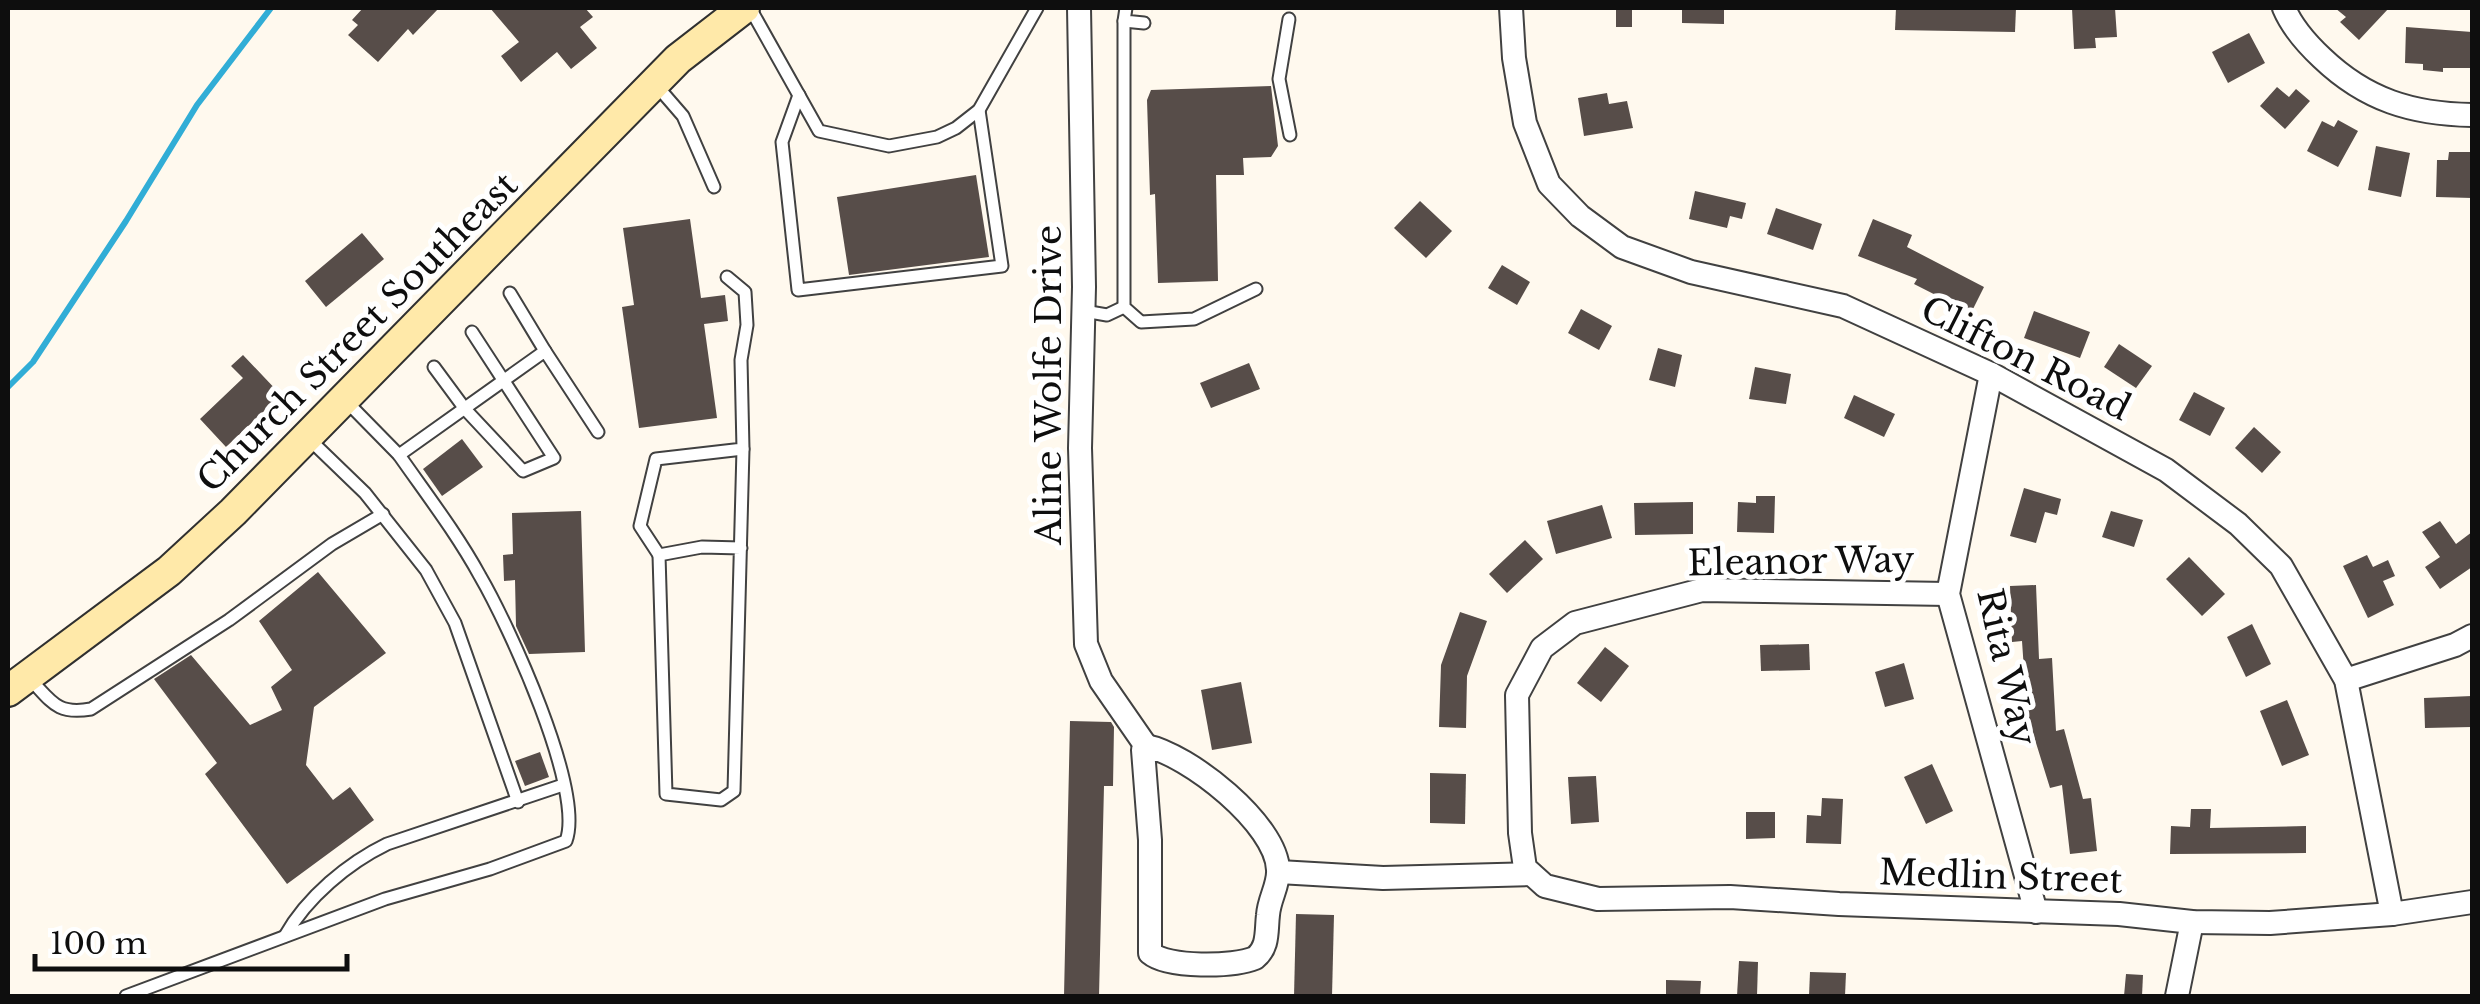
<svg xmlns="http://www.w3.org/2000/svg" width="2480" height="1004" viewBox="0 0 2480 1004" font-family="'Libre Baskerville',serif">
	<rect width="100%" height="100%" fill="#fff9ee"/>
	<g fill="none" stroke-linecap="round" stroke-linejoin="round">
		<path stroke="#31add6" stroke-width="6" d="M8,387l25,-25 93,-141 71,-116 74,-97"/>
	</g>
	<g fill="#574d49">
		<path d="M363,8h76l-26,27 -5,-6 -30,33 -30,-27 10,-10 -6,-5z"/>
		<path d="M490,8h95l8,9 -13,10 17,21 -26,21 -14,-17 -36,30 -20,-26 18,-14z"/>
		<rect x="1616" y="8" width="16" height="19"/>
		<path d="M1682,8h42v16l-42,-1z"/>
		<path d="M1896,8h120l-1,24 -120,-2z"/>
		<path d="M2072,8h43l2,29 -22,1 1,10 -22,1z"/>
		<path d="M2335,8h54l-30,32 -19,-18 6,-5z"/>
		<path d="M2406,27l66,5v36h-29v4l-20,-2v-6l-18,-1z"/>
		<path d="M2249,33l16,30 -37,20 -16,-31z"/>
		<path d="M1271,86l7,60 -7,11 -28,1 1,17h-28l2,106 -60,2 -3,-89 -5,1 -3,-95 4,-10z"/>
		<path d="M2277,87l12,10 7,-8 14,12 -25,28 -25,-23z"/>
		<path d="M1607,93l2,11 18,-3 6,27 -49,8 -6,-38z"/>
		<path d="M2338,120l20,11 -20,36 -31,-16 15,-30 12,6z"/>
		<path d="M2376,146l34,7 -9,44 -33,-7z"/>
		<path d="M2449,152h23v46l-36,-1 1,-37h11z"/>
		<path d="M976,175l13,82 -140,18 -12,-78z"/>
		<path d="M1695,191l51,12 -4,16 -12,-3 -3,12 -38,-9z"/>
		<path d="M1420,201l32,30 -26,27 -32,-30z"/>
		<path d="M1776,208l46,16 -9,26 -46,-16z"/>
		<path d="M690,219l11,79 24,-3 3,26 -24,3 13,94 -78,10 -17,-121 12,-2 -11,-77z"/>
		<path d="M1873,219l39,16 -5,12 77,40 -13,26 -57,-29 3,-5 -59,-23z"/>
		<path d="M362,233l22,26 -58,48 -21,-26z"/>
		<path d="M1502,265l28,17 -13,23 -29,-17z"/>
		<path d="M1581,309l31,17 -13,24 -31,-17z"/>
		<path d="M2034,311l56,21 -10,26 -56,-20z"/>
		<path d="M2119,344l33,22 -16,22 -32,-21z"/>
		<path d="M1658,348l24,7 -7,32 -26,-7z"/>
		<path d="M243,355l38,40 -55,52 -26,-28 43,-41 -12,-12z"/>
		<path d="M1249,363l11,26 -49,19 -11,-25z"/>
		<path d="M1755,367l36,7 -5,30 -37,-5z"/>
		<path d="M2194,392l31,16 -15,28 -31,-16z"/>
		<path d="M1854,395l41,19 -11,23 -40,-19z"/>
		<path d="M2254,427l27,25 -19,21 -27,-25z"/>
		<path d="M462,439l21,28 -41,29 -19,-27z"/>
		<path d="M2024,488l37,11 -4,16 -12,-3 -9,31 -26,-7z"/>
		<path d="M1756,496h19l-1,37 -37,-1 1,-30 18,1z"/>
		<path d="M1693,502v32l-58,1 -1,-32z"/>
		<path d="M1602,505l10,33 -56,16 -9,-33z"/>
		<path d="M581,511l4,141 -56,2 -13,-28 -1,-46 -11,1 -1,-26 10,-1 -1,-41z"/>
		<path d="M2111,511l32,9 -9,27 -32,-10z"/>
		<path d="M2440,521l16,23 16,-12v35l-32,22 -15,-22 15,-10 -18,-25z"/>
		<path d="M1525,540l18,19 -36,34 -18,-19z"/>
		<path d="M2367,555l6,12 15,-7 7,16 -12,5 11,24 -26,13 -25,-52z"/>
		<path d="M2189,557l36,37 -23,22 -36,-37z"/>
		<path d="M318,572l68,81 -72,54 -8,58 27,35 17,-13 24,33 -87,64 -82,-110 12,-11 -63,-84 37,-24 59,70 32,-15 -11,-23 21,-17 -33,-49z"/>
		<path d="M2036,585l3,74 13,-1 4,73 8,-2 19,70 8,-1 6,53 -27,3 -8,-69 -12,3 -23,-74 -5,-73 -10,1 -2,-56z"/>
		<path d="M1460,612l27,9 -20,55 -1,52 -27,-1 2,-62z"/>
		<path d="M2252,624l19,40 -25,13 -19,-40z"/>
		<path d="M1809,644l1,26 -49,1 -1,-26z"/>
		<path d="M1605,647l24,19 -28,36 -24,-19z"/>
		<path d="M1904,663l10,36 -29,8 -10,-35z"/>
		<path d="M1241,682l11,61 -40,7 -11,-60z"/>
		<path d="M2472,696v31l-47,1 -1,-30z"/>
		<path d="M2287,700l22,55 -27,11 -22,-55z"/>
		<path d="M1070,721l41,1 3,5 -1,59h-9l-5,210h-35z"/>
		<path d="M540,752l9,25 -24,9 -10,-25z"/>
		<path d="M1932,764l21,47 -27,13 -22,-47z"/>
		<path d="M1430,773l36,1 -1,50 -35,-1z"/>
		<path d="M1596,776l3,46 -28,2 -3,-47z"/>
		<path d="M1822,798l21,1 -2,45 -35,-1 1,-28 14,1z"/>
		<path d="M2191,809h20l-1,19 96,-2v27l-136,1 1,-28 19,1z"/>
		<path d="M1746,812h29v26l-29,1z"/>
		<path d="M1296,914l38,1 -2,81h-38z"/>
		<path d="M1739,961l19,1 -1,34h-20z"/>
		<path d="M1810,972l36,1 -1,23h-36z"/>
		<path d="M2126,974l17,1 -1,21h-18z"/>
		<path d="M1666,980l35,1 -1,15h-34z"/>
	</g>
	<g fill="none" stroke-linecap="round" stroke-linejoin="round">
		<g stroke="#414141" stroke-width="15">
			<g id="lane">
				<path d="M750,8l69,123 70,15 48,-9 19,-9 23,-18 58,-102"/>
				<path d="M1126,8l-2,13 20,2"/>
				<path d="M1289,19l-10,60 11,56"/>
				<path d="M1124,21v286l17,15 53,-3 62,-30"/>
				<path d="M657,86l26,30 31,71"/>
				<path d="M799,95l-17,47 16,148 204,-24 -23,-156"/>
				<path d="M510,293l35,58"/>
				<path d="M1084,311l23,4 17,-8"/>
				<path d="M434,367l31,42 58,62 31,-13 -82,-126"/>
				<path d="M345,400l54,55 146,-104 53,81"/>
				<path d="M307,437l58,56 61,77 29,53 63,179"/>
				<path d="M741,548l-39,-1 -43,8 7,239 55,6 13,-9 9,-342"/>
				<path d="M659,555l-19,-29 16,-67 87,-10 -2,-89 6,-35 -2,-33 -18,-15"/>
				<path d="M30,679c22,23 27,36 61,30l138,-89 103,-76 51,-30"/>
				<path d="M285,936c22,-39 63,-73 102,-92l176,-59"/>
				<path d="M126,996l259,-97 105,-30 76,-28c19,-51 -58,-217 -86,-265 -23,-42 -53,-81 -81,-121"/>
			</g>
		</g>
		<g stroke="#414141" stroke-width="26">
			<g id="street">
				<path d="M1079,8l5,279 -4,161 6,196 15,37 45,65"/>
				<path d="M1511,8l3,50 11,65 24,61 31,32 42,31 69,25 152,34 148,68 175,96 72,54 43,42 65,114 46,234"/>
				<path d="M2284,8c8,19 22,35 38,50 44,42 90,56 150,57"/>
				<path d="M1991,374l-43,220 88,318"/>
				<path d="M1948,594l-246,-4 -127,33 -33,25 -25,47 3,138 5,35 20,18 53,13 132,-2 109,7 280,10 73,8 78,1 122,-9 80,-12"/>
				<path d="M2346,680l109,-35 17,-9"/>
				<path d="M1146,746c42,8 131,78 132,124 1,15 -9,29 -10,45 -2,16 1,32 -13,43 -22,9 -87,10 -105,-5v-113l-7,-90z"/>
				<path d="M1279,872l104,6 148,-4"/>
				<path d="M2177,996l15,-74"/>
			</g>
		</g>
		<g stroke="#303030" stroke-width="34">
			<path id="secondary" d="M8,691l161,-120 64,-59 445,-453 66,-51"/>
		</g>
		<use href="#lane" stroke="#fff" stroke-width="11"/>
		<use href="#street" stroke="#fff" stroke-width="22"/>
		<use href="#secondary" stroke="#ffe9a9" stroke-width="30"/>
	</g>
	<g text-anchor="middle" dominant-baseline="central" stroke-width="10" stroke-linejoin="round" paint-order="stroke">
		<g font-size="35" fill="#0e0e0e" stroke="#fff">
			<text transform="translate(357 332) rotate(-45)">Church Street Southeast</text>
			<text transform="translate(2026 358) rotate(27)">Clifton Road</text>
			<text transform="translate(1048 385) rotate(-90)">Aline Wolfe Drive</text>
			<text transform="translate(1801 561) rotate(-1)">Eleanor Way</text>
			<text transform="translate(2007 667) rotate(77)">Rita Way</text>
			<text transform="translate(2001 876) rotate(2)">Medlin Street</text>
		</g>
	</g>
	<rect width="2480" height="1004" fill="none" stroke="#0e0e0e" stroke-width="20"/>
	<path d="M35 954v15h312v-15" fill="none" stroke="#0e0e0e" stroke-width="5"/>
	<text x="50" y="954" font-size="30" fill="#0e0e0e" stroke="#ffffff" stroke-width="8" paint-order="stroke">100 m</text>
</svg>
